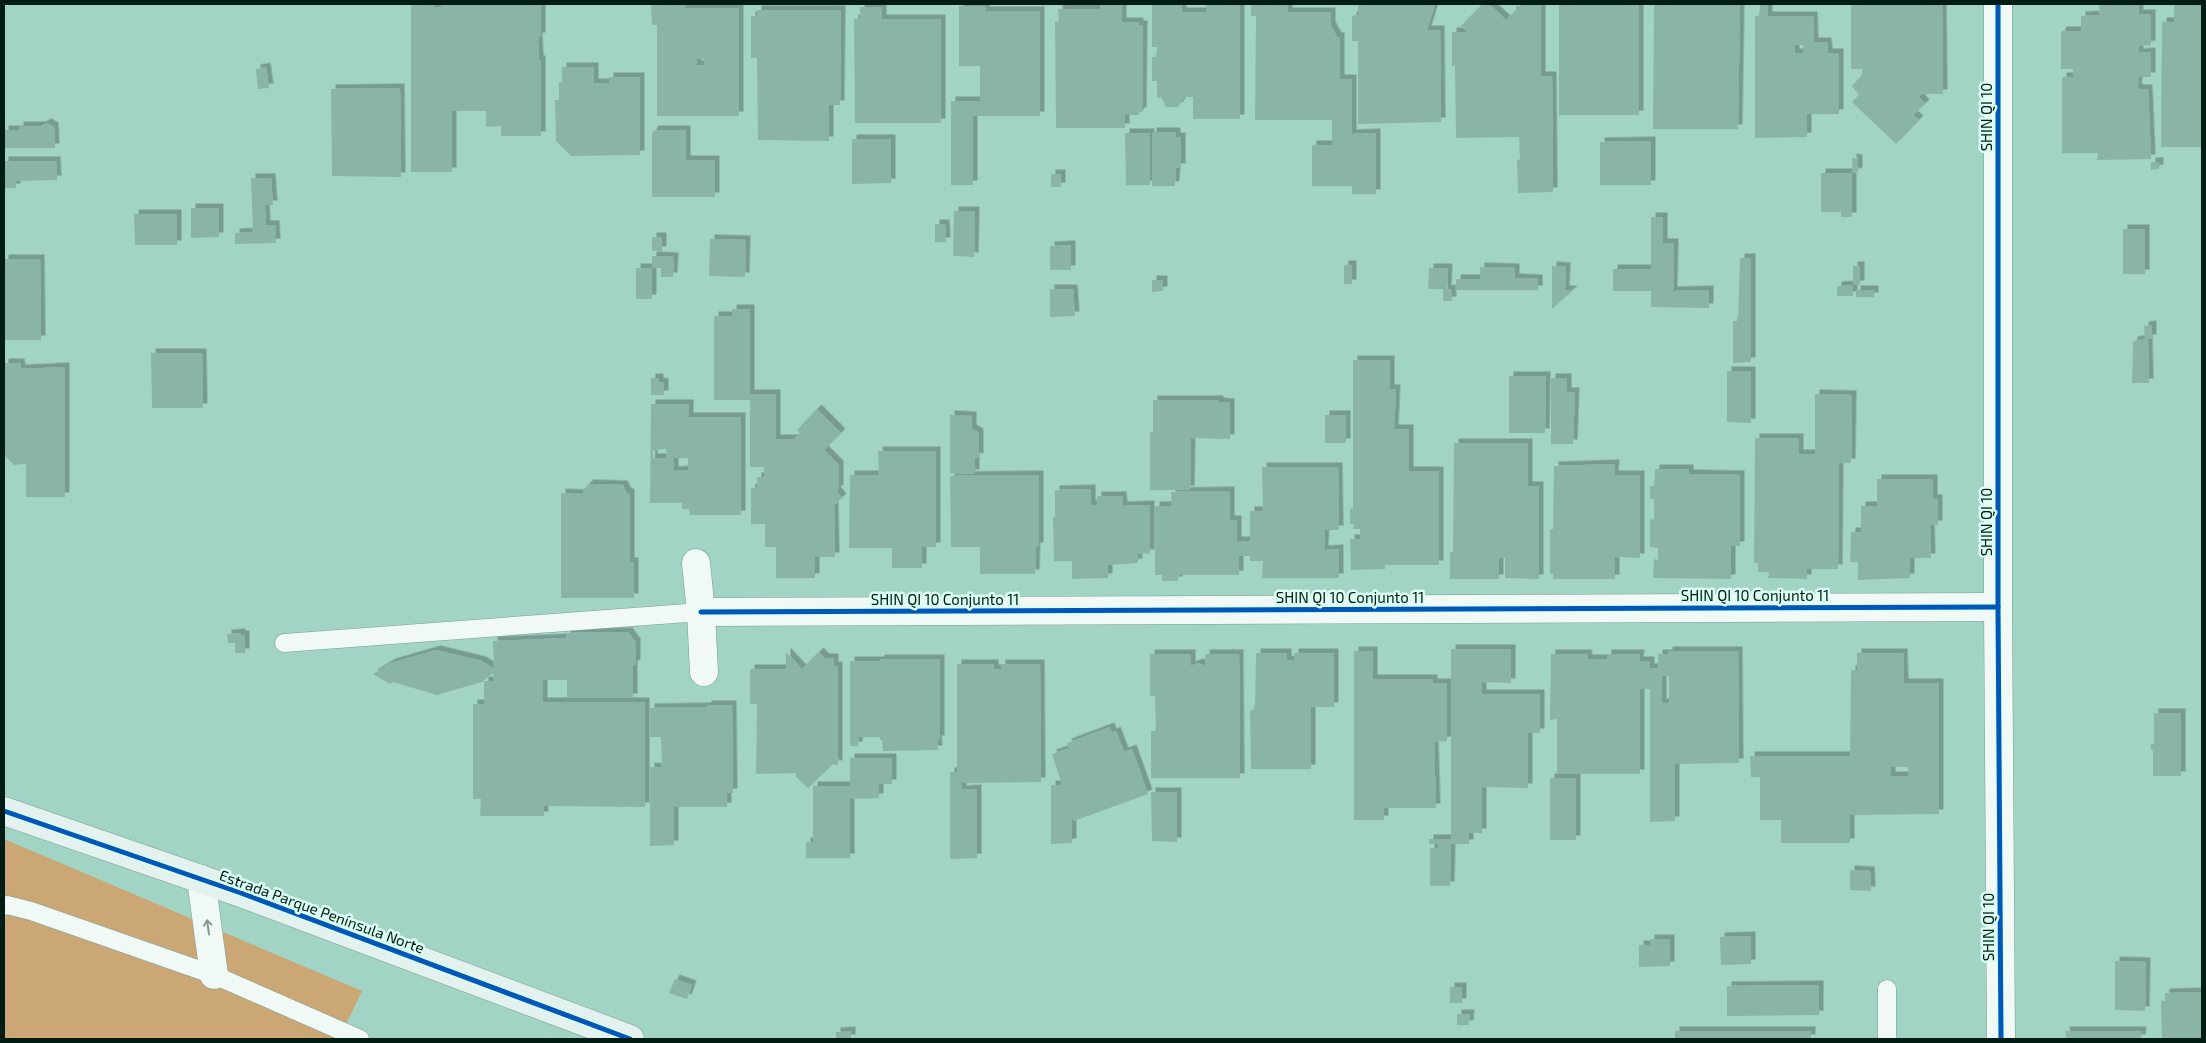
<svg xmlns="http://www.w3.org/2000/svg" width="2206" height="1043" viewBox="0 0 2206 1043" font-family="'Exo 2',sans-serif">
	<defs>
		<filter id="shadow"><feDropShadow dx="4.5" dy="-4.5" stdDeviation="0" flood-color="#0004"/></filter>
	</defs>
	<rect width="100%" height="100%" fill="#a2d4c5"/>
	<path fill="#cba776" d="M4,839l358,152 -23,48h-335z"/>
	<g fill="#8bb4a8" fill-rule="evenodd" filter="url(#shadow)">
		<path d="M411,4h23v3h7v-3h100v33h-3l1,23h2v76h-40v-10l-15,1v-16h-34v61h-41z"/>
		<path d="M651,4h34l-1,5 55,-1v108h-82v-91h-5zM697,59h7v6h-7z"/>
		<path d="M1100,4l22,1v17h17v3h4l-1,87h-3v3h-14v13h-69l-1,-106 4,-1 -1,-12h42z"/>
		<path d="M1152,4h30v8h24v-8h34v115h-47v-22h-9l-6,10h-12l-5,-10 -4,1v-17h-5v-24h5v-10h-5z"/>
		<path d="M1358,4h77l-8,26h13l1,92 -83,2v-83h-6v-25l6,-1z"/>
		<path d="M1483,4h6l17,16 10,-10v-4l25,-1v71h11l1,116 -35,1 -1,-33 3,-1 -1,-22 -63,1 -1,-72h-3v-34h15l-6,-6z"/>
		<rect x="1559" y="4" width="80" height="111"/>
		<path d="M1654,4h86l-2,125h-85z"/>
		<path d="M1851,4h91l1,90h-21l-3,3 6,7 -12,11 6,5 -23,24 -44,-42 7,-7 -7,-9 10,-11v-6h-11z"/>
		<path d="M2099,4h40v10h12v31l-12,1v7l12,-1v25h-13l1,2 -2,8 2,2h9l3,70 -54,1 1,-7h-36v-76h11v-8h-12v-36l1,-2h19v-15l19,-1z"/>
		<path d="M2174,4h28v143h-41l1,-125h12z"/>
		<path d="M1251,5h37v7h43v14l6,11h3v42h12v55l24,-1v61h-24v-8h-40v-41h20v-25h-77l1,-104h-5z"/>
		<path d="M1760,5h8v11h45l1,26h13l1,11h11v61h-32v23l-52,1v-122h4zM1795,45h8v8h-8z"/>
		<path d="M959,6h27l-1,5h55v105h-67v69h-22v-84h29v-35h-21z"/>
		<path d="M860,7h22v12h59v104h-86l-1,-104h6z"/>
		<path d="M757,10h84l-1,95h-11v36l-71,-1 -1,-82h-6v-42h6z"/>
		<path d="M266,67l3,21 -11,1 -2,-20z"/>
		<path d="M562,67h32v16h15v-6h31v78l-69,1 -15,-15 -1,-41h4v-18h3z"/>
		<path d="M400,88l1,89 -69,-1 -1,-87z"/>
		<path d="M47,123l7,4 1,21h-51v-18h15v-4h22z"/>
		<path d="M654,130h32v30h29v37h-63v-63z"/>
		<path d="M1152,132h24v5h5v31h-5l-1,18h-23z"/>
		<path d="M1125,133h25v52h-24z"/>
		<path d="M852,139h39v44l-39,1z"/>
		<path d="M1651,141v44h-51v-43z"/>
		<path d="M1852,158l6,1v13l-5,1z"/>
		<path d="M4,161h52l1,19 -41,1v7h-12z"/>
		<path d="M2151,162h8v7l-8,1z"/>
		<path d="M1821,173h31v44h-11v-5h-20z"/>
		<rect x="1051" y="174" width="10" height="13"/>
		<path d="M251,178h20l2,27h-8l1,20h9l1,18 -41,1v-11l18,-1z"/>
		<path d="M191,208h28v29l-28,1z"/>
		<path d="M954,211h21l-1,46 -21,-1z"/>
		<path d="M134,214h43v31h-42z"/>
		<path d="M1651,217h12v26h11l-1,48 36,-1v18l-58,-1v-16h-38v-22h38z"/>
		<path d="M935,224h10l1,18h-11z"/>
		<rect x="2123" y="229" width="22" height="45"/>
		<rect x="652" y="237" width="10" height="14"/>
		<path d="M710,239l36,1 -1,37 -36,-1z"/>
		<path d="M1071,245v25h-21v-24z"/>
		<path d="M652,256l22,1 -1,20h-12v-9h-9z"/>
		<path d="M1740,258h11v104l-18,1v-42h5z"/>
		<path d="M4,259h36l1,81h-37z"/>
		<rect x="1344" y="265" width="8" height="19"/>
		<path d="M1552,266l14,1 -1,23h8l-21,19z"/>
		<rect x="1853" y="266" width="7" height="19"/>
		<path d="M1480,267l35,1v10l23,1v11h-82v-11h24z"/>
		<rect x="636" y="268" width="16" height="31"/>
		<path d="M1429,268h19l-1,22 4,-1 1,12h-9v-12h-15z"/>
		<path d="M1152,280h11v11l-11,1z"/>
		<path d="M1853,285v11h-16v-10z"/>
		<path d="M1050,289h23l2,27 -25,1z"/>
		<rect x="1856" y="290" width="18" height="7"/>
		<path d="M732,309h18v85h26v45h18l6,-6 -3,-3 20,-21 24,24 -17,17 15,15v24l-3,2 6,7 -8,7 1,52h-20v21h-39v-31h-11v-23h-14v-36h6v-11h7v-10h-14v-67h-36v-84h18z"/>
		<path d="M2152,325v14h-4l1,44h-17l1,-42 12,-2 -1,-13z"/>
		<path d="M151,353h51l1,55h-51z"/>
		<path d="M1353,360h37v29h6l-2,40h15v42h30v94h-54v4l-34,1 -1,-31h10v-10h-7l1,-5h-4v-15l3,-1z"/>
		<path d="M4,363h16l1,6 44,-2v130h-39v-33l-12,1 -10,-10z"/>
		<path d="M1727,371h24v52l-24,-1z"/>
		<path d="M1509,376h37l-1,57h-36z"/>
		<path d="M651,378h8v4l5,1v12h-13z"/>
		<path d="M1551,378h16v14h8l-2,52h-22z"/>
		<path d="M1815,394l37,1 -1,68h-12l-1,106h-31v10l-39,-1 1,-6h-11v-9h-4l1,-125h44v16h16z"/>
		<path d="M1153,400h66v2l11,1v36l-39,-1 -1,52h-40v-58h3z"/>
		<path d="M651,404h38v13h52v98h-51l-1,-6h-7v-6h-32zM666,449l1,9h-14v-8zM674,458h14v12l-14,1z"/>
		<path d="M950,415l22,1v13l7,4v25l-4,-1v17l-25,-1z"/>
		<rect x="1325" y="415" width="21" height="28"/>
		<path d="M1454,443h74v43h11v93l-34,-1v-20h-6v21h-49v-27h3z"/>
		<path d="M878,451h58v96h-14v21h-30v-20h-43l1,-73h29z"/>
		<path d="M1615,464l-1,11h26v83l-25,-1v22h-62v-5h-3v-45h3l1,-63z"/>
		<path d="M1262,467h76l1,63h-14l-1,20 15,-1v29h-77l1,-17h-13v-5h-11v19h-60l-1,6h-16v-6h-7v-69h17l-1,-14 59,-1v29h7v21h13v-30h13z"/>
		<path d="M1655,469h34v5l51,1v71h-9v33l-78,-1 1,-19 4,1v-12l-8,-1v-28l4,1v-21h-4v-13h4z"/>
		<path d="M1039,475v72h-3l-1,27h-55v-27h-29l-1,-71z"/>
		<path d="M1877,479h56v20h5v26h-8l1,33h-21v20l-52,2v-18h-8l1,-30h10v-26h16z"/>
		<path d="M589,484l34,1 4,8h3v69h4v36h-73v-105l23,1 -1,-4z"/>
		<path d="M1091,489v16h6v-9h25l1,10 27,-1v49l-12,-1v10l-30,2v13l-36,1v-18h-18l-1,-44h2v-27z"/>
		<path d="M628,632l8,11v21l-3,1v33h-66v-18h-24v22h102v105l-101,-1v10h-64l1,-17h-8v-95h11v-23h10l-1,-8 -11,9 -45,13 -44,-13 -3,2 -17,-10 18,-11 45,-13 46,11 12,8 -1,-28 73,-3v-5z"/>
		<path d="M241,633v2h4v18h-10v-10h-7l-1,-9z"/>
		<path d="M1451,649h60v34l-29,-1v12h58v39h-12v55l-46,-1v46h-13v11h-18l-1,42h-20v-38h8l1,-4h-10v-5h22z"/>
		<path d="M1354,651h19v28h60v4h14v58l-13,1 2,66h-52v12h-30z"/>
		<path d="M1668,651h70l1,112 -64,1v57l-25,1v-133h-10v85h-83v-55l-7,1 1,-66h36l1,5h19v-5h33l-1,7h11v7h8v-14h10zM1662,676h7v26l-2,1h-5z"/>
		<path d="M786,652l16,17 17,-17 6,6h9v8h4v99l-5,-1 -25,24 -12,-11v-4l-40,1 1,-70h-7v-35h36z"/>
		<path d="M1256,653h31v7l7,1v-8h40v54h-23v62h-60l-1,-59 5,-1z"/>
		<path d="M1857,653h46l1,30h35v131l-89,1v28h-69v-23h-21v-43h-9l-1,-21h100l1,-86h6zM1891,767h17v9h-17z"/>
		<path d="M1150,654h41v12l7,-3 8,3 -1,-12h34l1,124h-89v-47h5l-1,-35h-5z"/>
		<path d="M880,659h60v81h-3l1,10 -55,1 -1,-11h-2v-3h-21l-1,9h-8v-85h30z"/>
		<path d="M957,664h37v5h7v-5h39l1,118 -79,1v7l15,-1v69l-27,1v-87h7z"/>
		<path d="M707,705h25l1,88h-6v14h-53v38l-24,1v-79l12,1 -1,-31h-11v-29l57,-1z"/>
		<path d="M2154,713h27v63h-28v-25l-2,-1v-6h3z"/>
		<path d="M1110,727l2,6 4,-2 8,21 8,-3 16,45 -74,27 -2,-5v27l-21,1v-59h11l-10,-31 17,-6 -2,-5z"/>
		<path d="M850,758h42v26h-13v14l-29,1v59h-44v-16h7v-56h37z"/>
		<rect x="1550" y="778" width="26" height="62"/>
		<path d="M1151,792h26v50l-25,-1z"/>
		<path d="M1850,870l20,1 1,20 -21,-1z"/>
		<path d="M1751,936v28l-30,1 -1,-28z"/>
		<path d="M1650,939h20v27l-31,1v-22h11z"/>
		<path d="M2115,961l31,1 -1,49 -30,-1z"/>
		<path d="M675,979l17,6 -5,14 -18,-6z"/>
		<path d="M1819,985v30l-92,1v-30z"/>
		<rect x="1450" y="987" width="12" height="16"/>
		<path d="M2202,992v47h-40l-1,-38h4v-8z"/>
		<path d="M1457,1014h13l-1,11h-12z"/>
		<path d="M851,1031v8h-15v-7z"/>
		<rect x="1675" y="1031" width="136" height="8"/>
		<path d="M2065,1031h77l-1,8h-75z"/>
	</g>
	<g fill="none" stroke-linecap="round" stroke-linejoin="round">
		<g stroke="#759e93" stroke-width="19">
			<g id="lane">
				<path d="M284,643l417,-31"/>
				<path d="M4,906l3,-1 24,6 183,64 146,64"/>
				<path d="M1887,1039v-50"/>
			</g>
		</g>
		<g stroke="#759e93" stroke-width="29">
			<g id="street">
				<path d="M1998,4v603l3,432"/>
				<path d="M696,563l5,49 3,60"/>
				<path d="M701,612l1297,-5"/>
				<path d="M201,879l13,96"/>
			</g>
		</g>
		<g stroke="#759e93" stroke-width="29">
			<path id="secondary" d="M4,811l237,82 389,146"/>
		</g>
		<use href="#lane" stroke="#f1f9f6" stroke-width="18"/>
		<use href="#street" stroke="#f1f9f6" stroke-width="28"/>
		<use href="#secondary" stroke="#e3f2ee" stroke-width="28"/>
		<g stroke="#dbfef2" stroke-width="8">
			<g id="cycleway">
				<path d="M1998,4v603l3,432"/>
				<path d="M701,612l1297,-5"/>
				<path d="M4,811l237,82 389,146"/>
			</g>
		</g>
		<use href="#cycleway" stroke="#0057b8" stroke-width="5"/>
	</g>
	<defs><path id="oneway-shaft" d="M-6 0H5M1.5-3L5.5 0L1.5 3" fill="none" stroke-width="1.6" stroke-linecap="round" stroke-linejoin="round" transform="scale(1.25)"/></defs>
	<use stroke="#859691" href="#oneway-shaft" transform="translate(208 927) rotate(-98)"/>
	<g text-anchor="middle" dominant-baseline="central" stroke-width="5" stroke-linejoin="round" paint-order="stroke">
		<g font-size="15" fill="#001c15" stroke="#dbfef2">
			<text transform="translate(1986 117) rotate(-90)">SHIN QI 10</text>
			<text transform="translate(1986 522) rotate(-90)">SHIN QI 10</text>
			<text x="1755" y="595">SHIN QI 10 Conjunto 11</text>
			<text x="1350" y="597">SHIN QI 10 Conjunto 11</text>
			<text x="945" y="599">SHIN QI 10 Conjunto 11</text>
			<text transform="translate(322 911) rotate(20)">Estrada Parque Península Norte</text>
			<text transform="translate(1988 927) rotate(-90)">SHIN QI 10</text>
		</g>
	</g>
	<rect width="2206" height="1043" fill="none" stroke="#001c15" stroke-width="10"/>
</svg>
